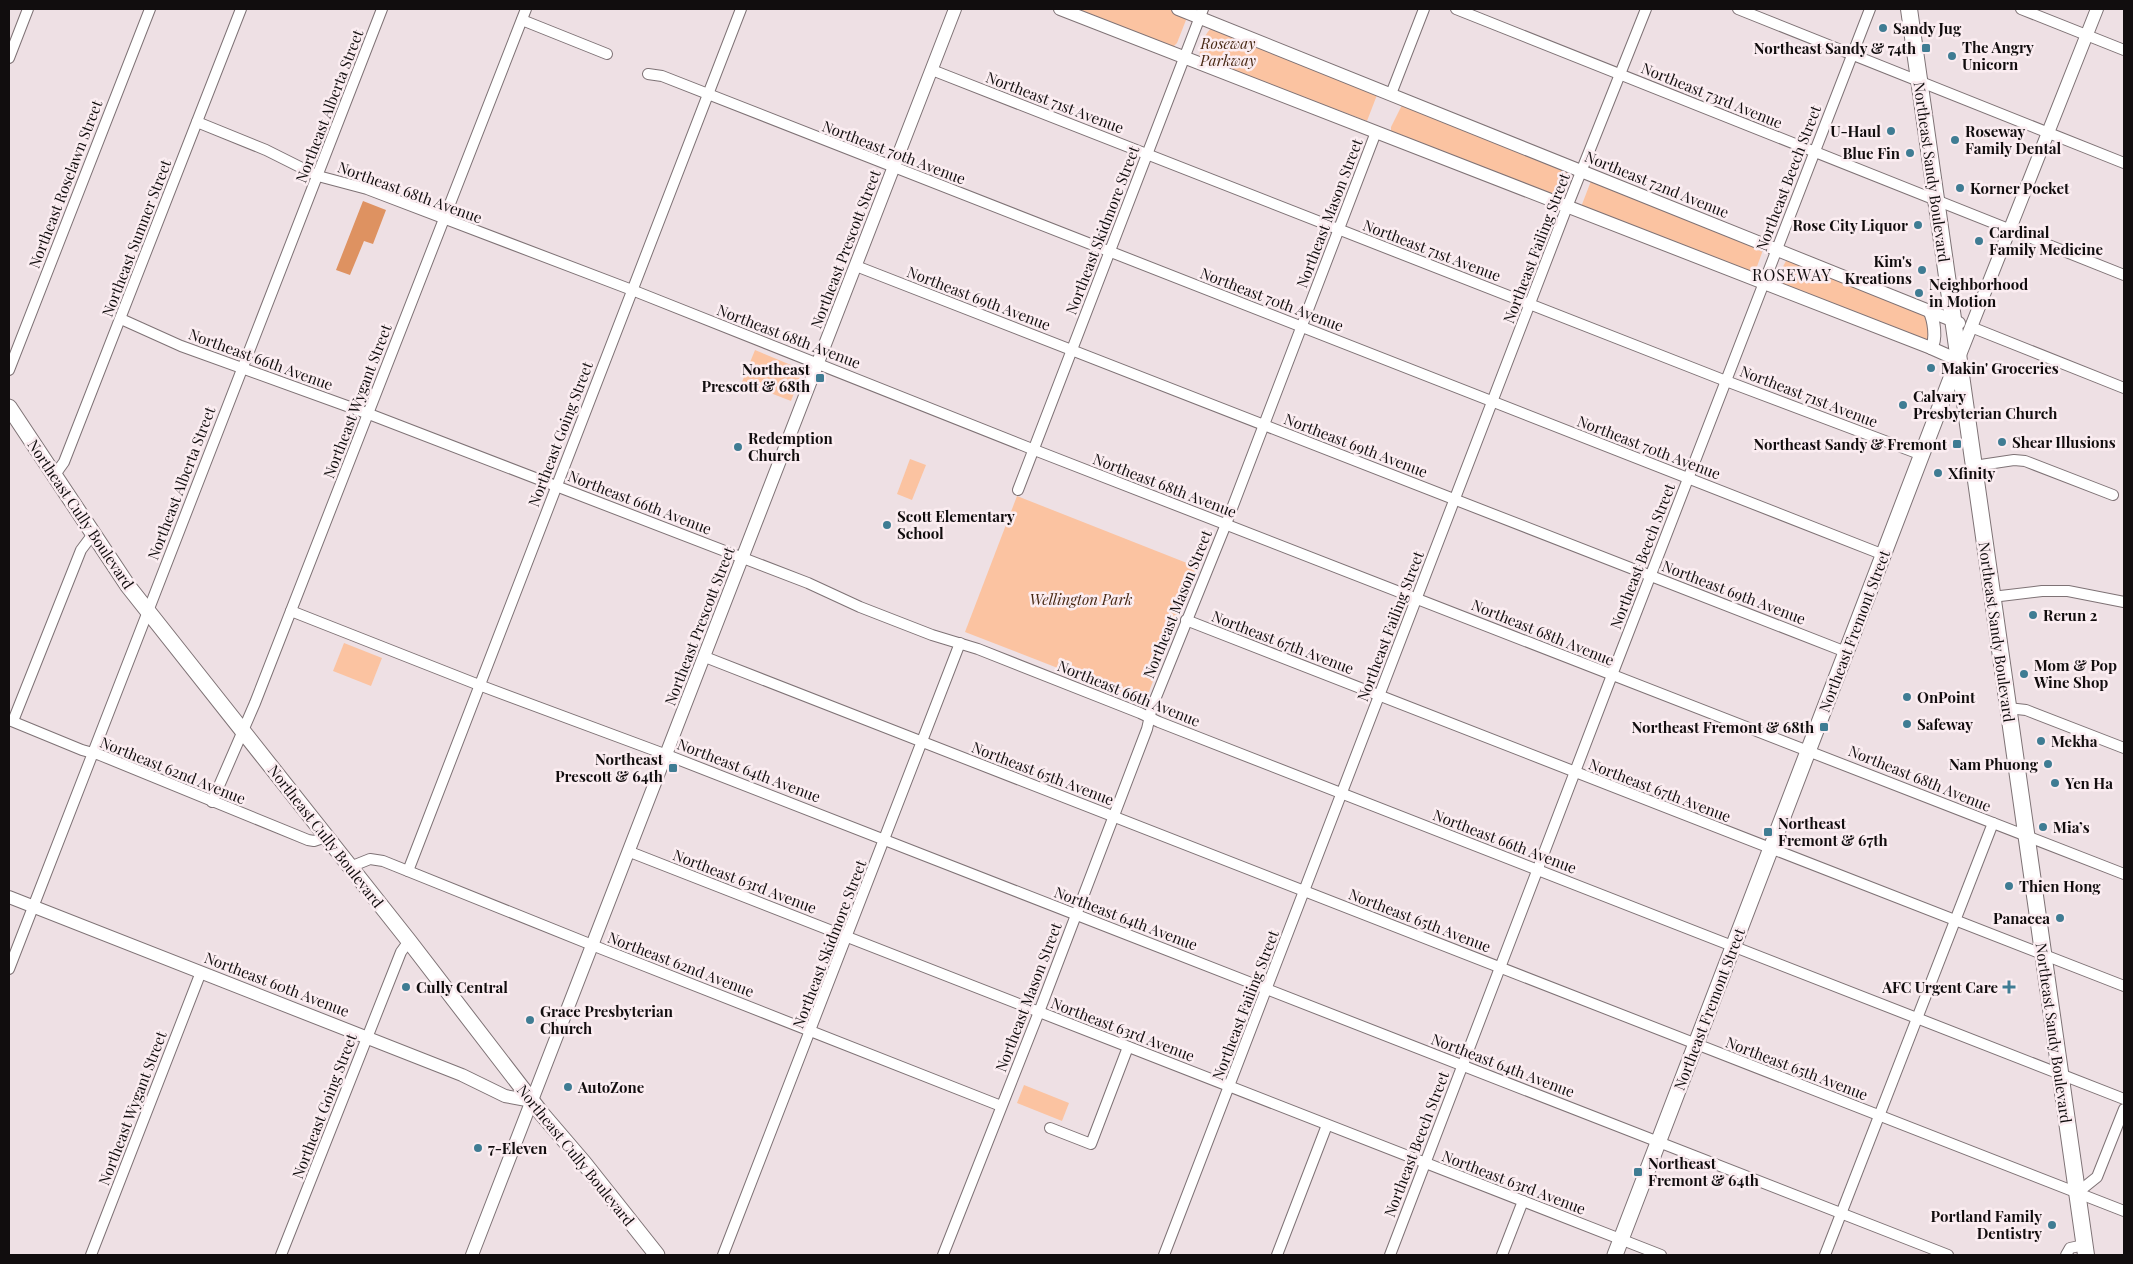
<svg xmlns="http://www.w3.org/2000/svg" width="2133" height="1264" viewBox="0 0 2133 1264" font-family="'Playfair Display',serif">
	<rect width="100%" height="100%" fill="#eee0e4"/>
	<g fill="#fbc3a1">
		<path d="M1071,9h99l12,4 4,7 -9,23 -4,4z"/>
		<path d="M1213,27l164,68 -10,26 -167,-63c-2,-9 5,-26 13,-31z"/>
		<path d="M1402,105l165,65 1,3 -10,23 -167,-64v-5z"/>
		<path d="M1591,181l172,69 -8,22 -2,2 -172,-67z"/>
		<path d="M1787,259l136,53 5,6v22l-149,-58 -1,-6z"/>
		<path d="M755,350l48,20 -12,31 -49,-19z"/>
		<path d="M910,459l16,6 -14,35 -15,-6z"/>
		<path d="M1017,496l180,71 -52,135 -180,-70z"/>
		<path d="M344,643l38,15 -11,28 -38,-15z"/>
		<path d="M1024,1085l45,18 -7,18 -45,-18z"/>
	</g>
	<path fill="#de9261" d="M363,201l23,9 -13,34 -9,-3 -14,34 -14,-5z"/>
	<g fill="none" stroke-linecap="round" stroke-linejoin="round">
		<g stroke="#7e7275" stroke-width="12">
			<g id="minor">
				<path d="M1456,9l668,266"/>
				<path d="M1738,9l386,154"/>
				<path d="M2021,9l103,41"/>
				<path d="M522,20l85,34"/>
				<path d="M9,58l19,-49"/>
				<path d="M932,70l794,311 196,74"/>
				<path d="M648,74l14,2 1222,479"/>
				<path d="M1391,94l33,-85"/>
				<path d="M197,122l69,28 52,26 49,13 265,101 400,159 1092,425"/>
				<path d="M856,266l990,386"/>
				<path d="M121,319l60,27 188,68 439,169 52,24 72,28 46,14 162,64 19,9 965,377"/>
				<path d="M1971,327l153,61"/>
				<path d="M9,370l141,-361"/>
				<path d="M1974,466l40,-6 11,1 88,34"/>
				<path d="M54,476l10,-14 177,-453"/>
				<path d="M1018,490l185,-481"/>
				<path d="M1992,597l50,-6h26l56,11"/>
				<path d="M291,611l188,74 188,70 1281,500"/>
				<path d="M1186,620l938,366"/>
				<path d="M705,657l1419,554"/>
				<path d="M2008,708l18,2 98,38"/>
				<path d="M9,720l73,30 18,5 208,85 6,1 12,-4"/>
				<path d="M13,721l68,-171 12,-16"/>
				<path d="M212,802l43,-99 271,-694"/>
				<path d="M630,852l1031,403"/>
				<path d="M350,867l20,-8 13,2 219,88 399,157"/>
				<path d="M408,871l333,-862"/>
				<path d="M9,969l373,-960"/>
				<path d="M1050,1128l41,16 37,-97"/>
				<path d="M2077,1193l20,-16 27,-68"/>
				<path d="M91,1255l110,-283"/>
				<path d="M281,1255l120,-303 8,-11"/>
				<path d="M723,1255l237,-612"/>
				<path d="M943,1255l96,-243 108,-283 5,-22 74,-183 150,-392"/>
				<path d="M1164,1255l403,-1048 79,-198"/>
				<path d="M1277,1255l50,-130"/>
				<path d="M1390,1255l222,-580 258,-666"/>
				<path d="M1502,1255l21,-54"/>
				<path d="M1825,1255l168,-432"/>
				<path d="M2066,1255l4,-7 14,-3"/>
			</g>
		</g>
		<g stroke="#7e7275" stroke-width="14">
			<g id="tertiary">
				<path d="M1060,9l871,339 27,12 139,-351"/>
				<path d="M1178,9l781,314"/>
				<path d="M1929,310c5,10 8,29 2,38"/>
				<path d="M9,897l453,178 43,21 27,5"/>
				<path d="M472,1255l483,-1246"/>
			</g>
		</g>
		<g stroke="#7e7275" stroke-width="17">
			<g id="secondary">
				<path d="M9,407l119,179 281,355 133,173 42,49 73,92"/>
				<path d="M1615,1255l343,-895"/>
			</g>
		</g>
		<g stroke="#7e7275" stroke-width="18">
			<path id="primary" d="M1909,9l177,1246"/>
		</g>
		<use href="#minor" stroke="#fff" stroke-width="10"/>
		<use href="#tertiary" stroke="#fff" stroke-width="12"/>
		<use href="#secondary" stroke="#fff" stroke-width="15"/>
		<use href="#primary" stroke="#fff" stroke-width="16"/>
	</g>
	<g fill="#3f7c93" stroke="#fbedf1" stroke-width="2">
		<circle cx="1883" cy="28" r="5"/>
		<rect x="1921" y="43" width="10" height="10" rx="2.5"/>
		<circle cx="1952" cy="56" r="5"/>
		<circle cx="1891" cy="131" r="5"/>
		<circle cx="1955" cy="140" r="5"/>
		<circle cx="1910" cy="153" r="5"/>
		<circle cx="1960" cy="188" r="5"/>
		<circle cx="1918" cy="225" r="5"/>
		<circle cx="1979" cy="241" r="5"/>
		<circle cx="1922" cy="270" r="5"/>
		<circle cx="1919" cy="293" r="5"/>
		<circle cx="1931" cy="368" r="5"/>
		<rect x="815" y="373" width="10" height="10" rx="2.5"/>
		<circle cx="1903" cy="405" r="5"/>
		<circle cx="2002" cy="442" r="5"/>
		<rect x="1952" y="439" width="10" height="10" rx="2.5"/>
		<circle cx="738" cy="447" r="5"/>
		<circle cx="1938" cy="473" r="5"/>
		<circle cx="887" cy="525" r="5"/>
		<circle cx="2033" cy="615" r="5"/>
		<circle cx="2024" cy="674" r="5"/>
		<circle cx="1907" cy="697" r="5"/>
		<circle cx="1907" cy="724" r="5"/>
		<rect x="1819" y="722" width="10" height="10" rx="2.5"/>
		<circle cx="2041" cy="741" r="5"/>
		<circle cx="2048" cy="764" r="5"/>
		<rect x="668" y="763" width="10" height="10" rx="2.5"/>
		<circle cx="2055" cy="783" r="5"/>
		<circle cx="2043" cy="827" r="5"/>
		<rect x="1763" y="827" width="10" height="10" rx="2.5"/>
		<circle cx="2009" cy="886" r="5"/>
		<circle cx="2060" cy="918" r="5"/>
		<circle cx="406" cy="987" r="5"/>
		<path d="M2006.5 979.5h5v5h5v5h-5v5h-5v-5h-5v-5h5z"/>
		<circle cx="530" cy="1020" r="5"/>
		<circle cx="568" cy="1087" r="5"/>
		<circle cx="478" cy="1148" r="5"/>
		<rect x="1633" y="1167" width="10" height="10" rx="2.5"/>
		<circle cx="2052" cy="1225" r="5"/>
	</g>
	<g text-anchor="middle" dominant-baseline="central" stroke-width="5" stroke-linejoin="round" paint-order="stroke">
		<g font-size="15" font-weight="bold" fill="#110d0e" stroke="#fbedf1" text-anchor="start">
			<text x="1893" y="28">Sandy Jug</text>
			<text x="1962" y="47">The Angry<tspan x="1962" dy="17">Unicorn</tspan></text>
			<text x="1916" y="48" text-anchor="end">Northeast Sandy &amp; 74th</text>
			<text x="1881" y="131" text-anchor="end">U-Haul</text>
			<text x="1965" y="131">Roseway<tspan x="1965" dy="17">Family Dental</tspan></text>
			<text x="1900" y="153" text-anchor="end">Blue Fin</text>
			<text x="1970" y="188">Korner Pocket</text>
			<text x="1908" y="225" text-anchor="end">Rose City Liquor</text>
			<text x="1989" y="232">Cardinal<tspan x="1989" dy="17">Family Medicine</tspan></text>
			<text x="1912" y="261" text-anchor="end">Kim's<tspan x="1912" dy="17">Kreations</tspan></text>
			<text x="1929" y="284">Neighborhood<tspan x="1929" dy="17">in Motion</tspan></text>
			<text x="1941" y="368">Makin' Groceries</text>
			<text x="810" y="369" text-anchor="end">Northeast<tspan x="810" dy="17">Prescott &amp; 68th</tspan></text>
			<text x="1913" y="396">Calvary<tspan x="1913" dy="17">Presbyterian Church</tspan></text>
			<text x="748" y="438">Redemption<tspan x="748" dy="17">Church</tspan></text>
			<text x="2012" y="442">Shear Illusions</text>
			<text x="1947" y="444" text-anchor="end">Northeast Sandy &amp; Fremont</text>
			<text x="1948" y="473">Xfinity</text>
			<text x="897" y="516">Scott Elementary<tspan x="897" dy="17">School</tspan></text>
			<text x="2043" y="615">Rerun 2</text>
			<text x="2034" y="665">Mom &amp; Pop<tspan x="2034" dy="17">Wine Shop</tspan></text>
			<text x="1917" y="697">OnPoint</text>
			<text x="1917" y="724">Safeway</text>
			<text x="1814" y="727" text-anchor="end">Northeast Fremont &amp; 68th</text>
			<text x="2051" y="741">Mekha</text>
			<text x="663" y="759" text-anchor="end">Northeast<tspan x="663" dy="17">Prescott &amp; 64th</tspan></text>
			<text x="2038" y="764" text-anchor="end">Nam Phuong</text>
			<text x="2065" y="783">Yen Ha</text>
			<text x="1778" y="823">Northeast<tspan x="1778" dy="17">Fremont &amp; 67th</tspan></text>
			<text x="2053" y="827">Mia’s</text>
			<text x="2019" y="886">Thien Hong</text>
			<text x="2050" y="918" text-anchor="end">Panacea</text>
			<text x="416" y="987">Cully Central</text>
			<text x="1998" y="987" text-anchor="end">AFC Urgent Care</text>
			<text x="540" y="1011">Grace Presbyterian<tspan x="540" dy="17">Church</tspan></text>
			<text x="578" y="1087">AutoZone</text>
			<text x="488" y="1148">7-Eleven</text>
			<text x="1648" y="1163">Northeast<tspan x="1648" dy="17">Fremont &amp; 64th</tspan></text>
			<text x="2042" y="1216" text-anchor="end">Portland Family<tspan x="2042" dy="17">Dentistry</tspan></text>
		</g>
		<g font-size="15" font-style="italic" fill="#472813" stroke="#fbedf1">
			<text x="1228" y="43">Roseway<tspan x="1228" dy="17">Parkway</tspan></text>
			<text x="1081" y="599">Wellington Park</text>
		</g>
		<g font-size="15" fill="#110d0e" stroke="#fbedf1">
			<text transform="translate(1712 95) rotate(22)">Northeast 73rd Avenue</text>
			<text transform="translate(1055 102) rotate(21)">Northeast 71st Avenue</text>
			<text transform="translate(329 106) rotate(-69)">Northeast Alberta Street</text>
			<text transform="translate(894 152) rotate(21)">Northeast 70th Avenue</text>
			<text transform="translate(1932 172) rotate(82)">Northeast Sandy Boulevard</text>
			<text transform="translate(1788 178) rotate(-69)">Northeast Beech Street</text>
			<text transform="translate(65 184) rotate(-69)">Northeast Roselawn Street</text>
			<text transform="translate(1657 184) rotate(22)">Northeast 72nd Avenue</text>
			<text transform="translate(410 192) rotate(20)">Northeast 68th Avenue</text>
			<text transform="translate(1329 213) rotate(-69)">Northeast Mason Street</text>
			<text transform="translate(1102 230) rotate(-69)">Northeast Skidmore Street</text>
			<text transform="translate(136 238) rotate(-69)">Northeast Sumner Street</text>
			<text transform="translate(1536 248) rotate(-69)">Northeast Failing Street</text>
			<text transform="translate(845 249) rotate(-69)">Northeast Prescott Street</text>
			<text transform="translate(1432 250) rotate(21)">Northeast 71st Avenue</text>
			<text transform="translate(979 298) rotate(21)">Northeast 69th Avenue</text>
			<text transform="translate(1272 299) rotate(21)">Northeast 70th Avenue</text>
			<text transform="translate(789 336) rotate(21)">Northeast 68th Avenue</text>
			<text transform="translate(261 359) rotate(20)">Northeast 66th Avenue</text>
			<text transform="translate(1809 396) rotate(21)">Northeast 71st Avenue</text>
			<text transform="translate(357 401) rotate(-69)">Northeast Wygant Street</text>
			<text transform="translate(560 434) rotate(-69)">Northeast Going Street</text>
			<text transform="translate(1356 445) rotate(21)">Northeast 69th Avenue</text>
			<text transform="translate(1649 447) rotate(21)">Northeast 70th Avenue</text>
			<text transform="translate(181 483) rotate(-69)">Northeast Alberta Street</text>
			<text transform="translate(1165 485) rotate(21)">Northeast 68th Avenue</text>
			<text transform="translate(640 502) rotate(21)">Northeast 66th Avenue</text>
			<text transform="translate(81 514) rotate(56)">Northeast Cully Boulevard</text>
			<text transform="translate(1642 556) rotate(-69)">Northeast Beech Street</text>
			<text transform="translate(1734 592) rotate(21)">Northeast 69th Avenue</text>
			<text transform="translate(1177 604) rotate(-68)">Northeast Mason Street</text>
			<text transform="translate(699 626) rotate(-69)">Northeast Prescott Street</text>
			<text transform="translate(1390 626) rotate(-69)">Northeast Failing Street</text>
			<text transform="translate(1854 631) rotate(-69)">Northeast Fremont Street</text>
			<text transform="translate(1543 632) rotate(22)">Northeast 68th Avenue</text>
			<text transform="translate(1997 632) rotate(82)">Northeast Sandy Boulevard</text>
			<text transform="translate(1283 642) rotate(21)">Northeast 67th Avenue</text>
			<text transform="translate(1129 693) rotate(22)">Northeast 66th Avenue</text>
			<text transform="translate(173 770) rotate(22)">Northeast 62nd Avenue</text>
			<text transform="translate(749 770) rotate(21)">Northeast 64th Avenue</text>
			<text transform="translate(1043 773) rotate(21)">Northeast 65th Avenue</text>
			<text transform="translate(1920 778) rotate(22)">Northeast 68th Avenue</text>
			<text transform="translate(1660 790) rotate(21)">Northeast 67th Avenue</text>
			<text transform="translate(326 836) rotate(52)">Northeast Cully Boulevard</text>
			<text transform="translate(1505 841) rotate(21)">Northeast 66th Avenue</text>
			<text transform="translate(745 881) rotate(21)">Northeast 63rd Avenue</text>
			<text transform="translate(1126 918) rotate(21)">Northeast 64th Avenue</text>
			<text transform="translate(1420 920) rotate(21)">Northeast 65th Avenue</text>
			<text transform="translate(829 944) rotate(-69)">Northeast Skidmore Street</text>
			<text transform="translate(681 964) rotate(21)">Northeast 62nd Avenue</text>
			<text transform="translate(277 984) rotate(21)">Northeast 60th Avenue</text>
			<text transform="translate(1028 997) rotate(-69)">Northeast Mason Street</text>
			<text transform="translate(1245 1005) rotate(-69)">Northeast Failing Street</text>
			<text transform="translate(1709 1009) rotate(-69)">Northeast Fremont Street</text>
			<text transform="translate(1123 1029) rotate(21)">Northeast 63rd Avenue</text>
			<text transform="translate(2054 1033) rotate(82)">Northeast Sandy Boulevard</text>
			<text transform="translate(1503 1065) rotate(21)">Northeast 64th Avenue</text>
			<text transform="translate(1797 1068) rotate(21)">Northeast 65th Avenue</text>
			<text transform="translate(324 1106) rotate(-69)">Northeast Going Street</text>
			<text transform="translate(132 1108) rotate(-69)">Northeast Wygant Street</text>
			<text transform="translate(1416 1144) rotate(-69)">Northeast Beech Street</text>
			<text transform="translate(576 1155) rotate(51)">Northeast Cully Boulevard</text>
			<text transform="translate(1514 1182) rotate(21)">Northeast 63rd Avenue</text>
		</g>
		<g font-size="16" letter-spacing="1" fill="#110d0e" stroke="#fbedf1">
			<text x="1792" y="274">ROSEWAY</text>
		</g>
	</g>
	<rect width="2133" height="1264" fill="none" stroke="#110d0e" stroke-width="20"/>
</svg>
